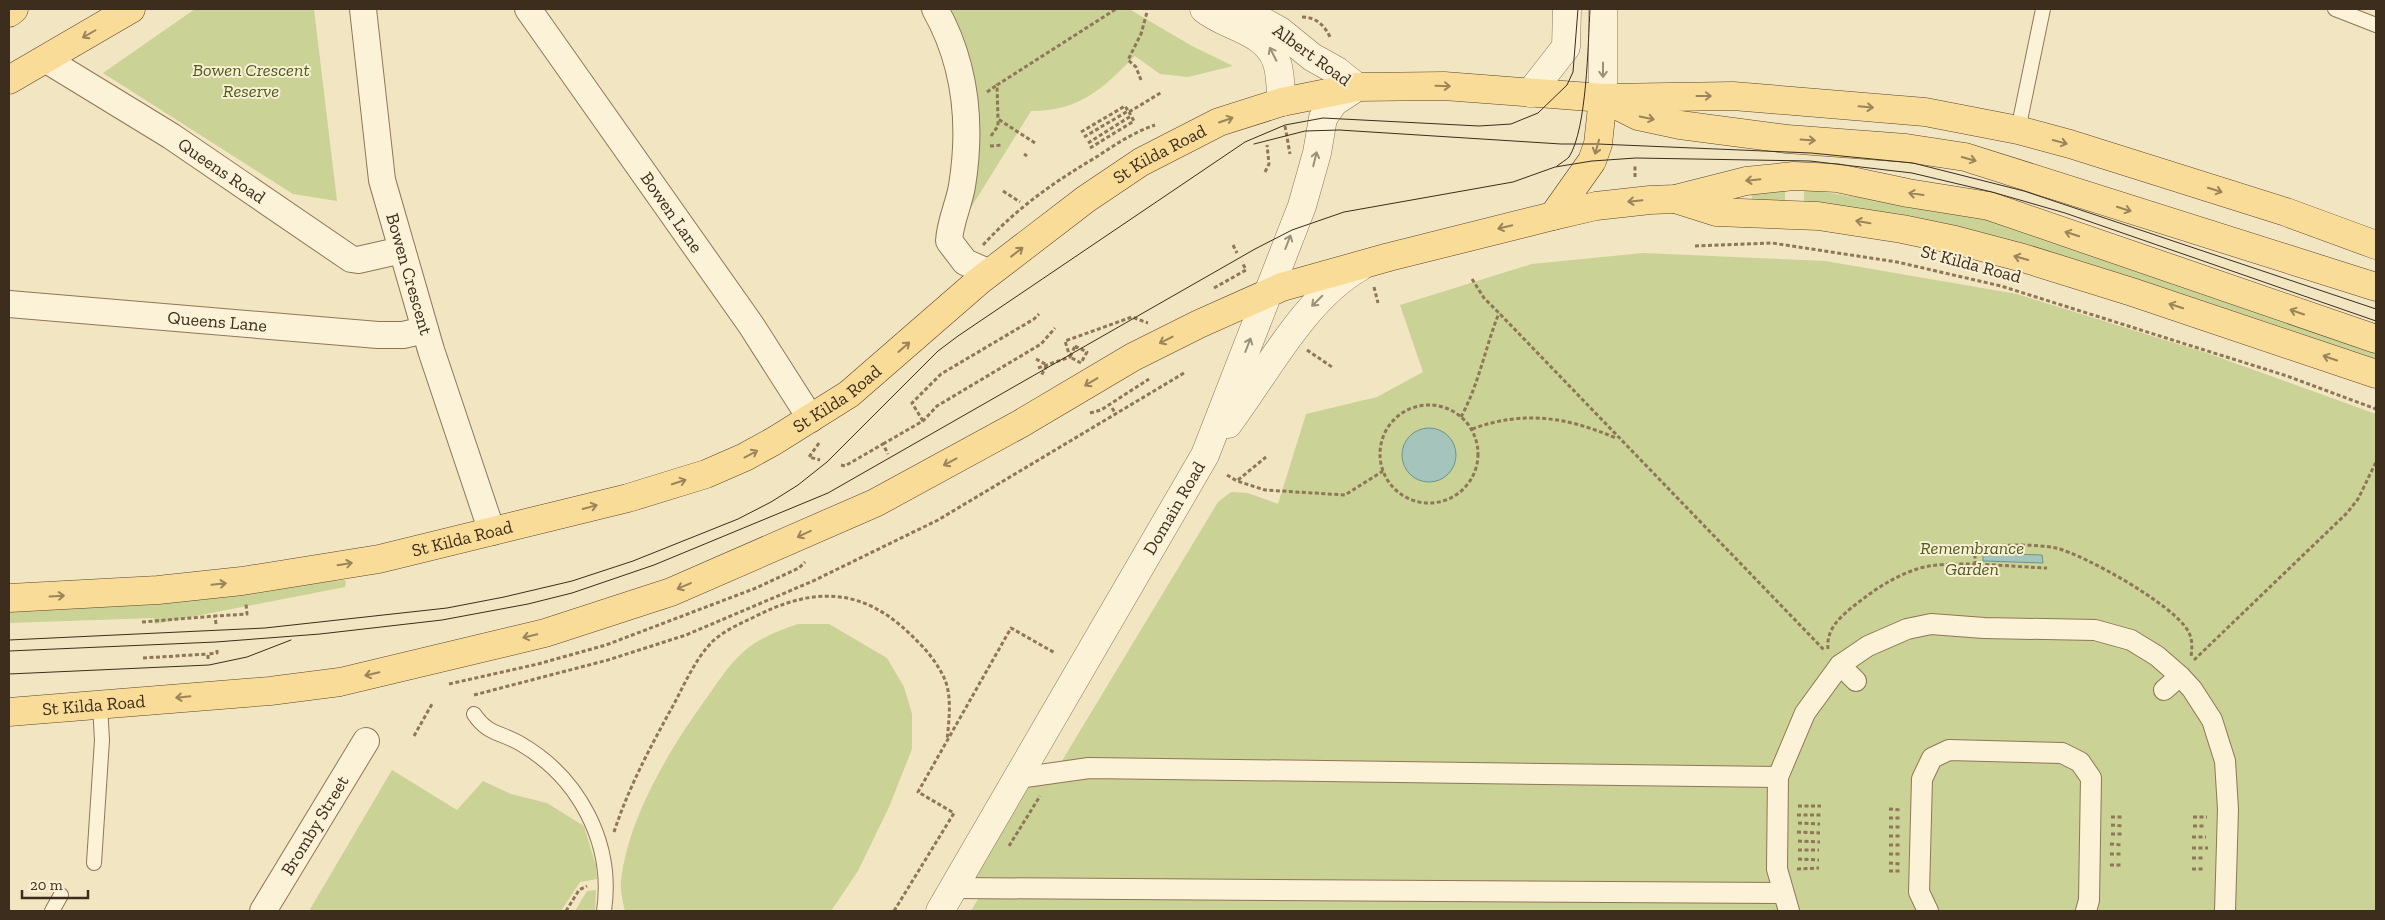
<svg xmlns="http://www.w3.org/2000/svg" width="2385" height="920" viewBox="0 0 2385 920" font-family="'Zilla Slab',serif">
	<rect width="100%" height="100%" fill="#f2e5c2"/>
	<g fill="#cad295">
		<path d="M195,9h119l23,192 -44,-7 -190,-121z"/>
		<path d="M941,9h188l63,37 41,20 -45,11 -28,-3 -25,-18c-33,33 -55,55 -104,55l-64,103z"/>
		<path d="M1804,189l177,27 395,136v6l-3,3 -569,-156z"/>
		<path d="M1751,190h34v14l-33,-3z"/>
		<path d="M1643,253l182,8 192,33 190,59 169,61v497h-1405l17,-29 -18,-1 57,-97h21l170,-282 13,-10 17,1 30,11 28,-90 71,-17 46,-25 -23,-67 132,-41z"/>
		<path d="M344,580l2,1 -1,6 -190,37 -1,-6 -145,5v-13z"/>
		<path d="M798,624h31l58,34 17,29 8,27v35l-23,58 -31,64 -27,40h-206c-2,-8 -5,-21 -4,-30 7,-64 50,-134 87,-185 10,-14 20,-30 33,-42 16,-15 36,-23 57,-30z"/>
		<path d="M392,770l65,40 26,-29 28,13 36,9 37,23 12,40 1,13 -17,3 -19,29h-252z"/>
		<path d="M596,890l-1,21h-20l12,-20z"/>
	</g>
	<g fill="#a5c5bc" stroke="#6b948b">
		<circle cx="1429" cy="455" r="27"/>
		<path d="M1983,553l59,2 1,8 -60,-2z"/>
	</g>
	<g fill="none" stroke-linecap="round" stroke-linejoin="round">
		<g stroke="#8f7657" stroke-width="16">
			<g id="service">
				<path d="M2335,9l41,16"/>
				<path d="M2018,130l25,-121"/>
				<path d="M474,714c14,21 27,18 47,30 58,34 93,99 83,167"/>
				<path d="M94,863l8,-123 -2,-35"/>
				<path d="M52,911l9,-16"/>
			</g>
		</g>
		<g stroke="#8f7657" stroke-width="22">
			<g id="pedestrian">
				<path d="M1840,665l16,16"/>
				<path d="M2164,690l16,-14"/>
				<path d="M1018,778l71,-10 689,9"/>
				<path d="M954,888l829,5"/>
				<path d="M1789,911l-12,-42 1,-92 27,-64 35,-48 28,-19 39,-17 24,-5 53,4 111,2 36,10 26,16 23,20 12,13 20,31 13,41 3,48 -3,102"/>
				<path d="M1928,911l-9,-19 3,-113 10,-21 17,-8 113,3 18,9 11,16 -2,122 -3,11"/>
			</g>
		</g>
		<g stroke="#8f7657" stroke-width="28">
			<g id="minor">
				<path id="s1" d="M363,9l19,171 49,170 61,182"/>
				<path id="s2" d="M528,9l223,316 60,94"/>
				<path d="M935,9c31,55 37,115 27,177 -3,18 -12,36 -13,55l16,21 25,11"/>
				<path id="s3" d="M45,59l126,77 180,123 7,1 44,-10"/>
				<path id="s4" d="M9,304l369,31h25l22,-5"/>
				<path id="s5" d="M263,911l103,-170"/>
			</g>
		</g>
		<g stroke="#8f7657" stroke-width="29">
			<g id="tertiary">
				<path d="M1204,9c23,19 63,21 73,54 4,12 3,26 5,39"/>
				<path d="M1530,93l36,-46 1,-38"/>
				<path d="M1603,98v-89"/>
				<path d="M1228,424c39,-52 76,-125 132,-157"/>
				<path id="s6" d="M940,911l265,-456 97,-249 15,-53 6,-35 11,-16 23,-15 -20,-16 -25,-14 -32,-26 -40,-22"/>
			</g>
		</g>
		<g stroke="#5c432c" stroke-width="29">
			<g id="primary">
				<path d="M9,13l5,-4"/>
				<path d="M9,80l122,-71"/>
				<path d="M1604,99l34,17 42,9 107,14 119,9 59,9 411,130"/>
				<path d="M1675,199l41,13 102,4 84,13 53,11 68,18 109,34 244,82"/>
				<path d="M1553,216l39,-55 6,-17 5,-46"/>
				<path id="s7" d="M9,598l149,-8 84,-9 137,-22 249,-61 78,-24 39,-17 29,-16 75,-47 130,-113 107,-82 55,-37 78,-40 63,-20 75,-15 87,-1 159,12 130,-2 192,16 93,18 52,14 216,68 90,33"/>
				<path id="s8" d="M9,712l261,-21 70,-9 205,-49 126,-41 204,-89 145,-79 113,-67 66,-33 83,-37 107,-30 164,-41 43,-10 54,-6 25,-1 71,-18 48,-5 43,2 71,15 81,13 387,133"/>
			</g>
		</g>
		<g stroke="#8f7657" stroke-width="3" stroke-dasharray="4 2.5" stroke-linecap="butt">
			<path d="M1302,17c15,0 23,9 29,22"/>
			<path d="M1141,80l-5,-13 -8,-7 13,-26 6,-22"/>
			<path d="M987,92l10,-7"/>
			<path d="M1285,126l5,28"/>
			<path d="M1081,132l44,-26 4,6 33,-20"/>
			<path d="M991,136l7,-10v-6"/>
			<path d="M1084,137l44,-26"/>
			<path d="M1035,143l-37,-24 -1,-34 119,-76"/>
			<path d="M1088,143l43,-27"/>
			<path d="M990,146l12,-1"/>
			<path d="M1090,148l44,-27 -5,-9"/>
			<path d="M1024,154l3,2"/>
			<path d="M1265,172l4,-8 -2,-19"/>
			<path d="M1635,177v-13"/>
			<path d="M1003,191l17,11"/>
			<path d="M983,245c35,-38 71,-63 115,-89 18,-12 36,-24 57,-31"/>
			<path d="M1233,245l4,8"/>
			<path d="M1695,246l77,-3 125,19 104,24 286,90 89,33"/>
			<path d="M1472,279l12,19 15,15 326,338"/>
			<path d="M1374,287l4,16"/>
			<path d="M1214,288l32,-18 -4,-8"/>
			<path d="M1075,346l12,6 -6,11 -11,-6z"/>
			<path d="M1307,350l25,17"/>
			<path d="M1036,359l11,6 -6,11"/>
			<path d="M1038,368l32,-11 -5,-16 67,-24 16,6"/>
			<circle cx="1429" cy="454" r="49"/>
			<path d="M1112,408l4,6"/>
			<path d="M1090,413l11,-3 48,-31"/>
			<path d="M1461,417c18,-33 24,-69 38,-104"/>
			<path d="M923,421l-11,-18 29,-29 93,-55 5,-5"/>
			<path d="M1472,429c52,-19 94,-12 144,9"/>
			<path d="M819,443l-10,14 11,3"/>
			<path d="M883,444l40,-23 14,-15 104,-62 14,-16"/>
			<path d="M841,465l4,1 38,-22 5,10"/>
			<path d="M1227,475l10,6 28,9 80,5 38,-24"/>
			<path d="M1238,480l28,-23"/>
			<path d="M1975,565v-19c26,0 55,-3 81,2 29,7 118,57 132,83 5,8 4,17 3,26"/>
			<path d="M142,622l73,-6"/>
			<path d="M216,624l-1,-8 32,-2 -1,-10"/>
			<path d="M1828,649c-2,-20 12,-32 27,-44 19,-15 38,-28 62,-36 28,-10 98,-2 130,-1"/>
			<path d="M143,658l65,-4"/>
			<path d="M208,659v-5l9,-1v-5"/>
			<path d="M2194,660l153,-147 11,-14 18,-37"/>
			<path d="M449,684l89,-20 68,-19 150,-57 43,-20 6,-6"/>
			<path d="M474,695l134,-35 78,-25 127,-54 125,-61 246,-147"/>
			<path d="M414,736l18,-32"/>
			<path d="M1798,806h23"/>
			<path d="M1889,809l12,1"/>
			<path d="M1797,815h24"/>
			<path d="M2111,817h12"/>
			<path d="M2193,817h14"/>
			<path d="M1889,818h12"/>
			<path d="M1798,823l22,1"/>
			<path d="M2111,825l12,1"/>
			<path d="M2193,826h13"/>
			<path d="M1889,827h12"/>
			<path d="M614,832c15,-46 38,-88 61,-130 11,-21 21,-44 38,-61 11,-10 26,-17 39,-23 60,-31 109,-32 159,17 13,12 27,28 34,45 7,17 4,41 2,60"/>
			<path d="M1797,832l23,1"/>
			<path d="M2111,834h11"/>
			<path d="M1889,836h12"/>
			<path d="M2192,837h14"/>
			<path d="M1798,841l22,1"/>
			<path d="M2110,844l12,1"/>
			<path d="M1889,845h11"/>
			<path d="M1009,846l31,-50"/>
			<path d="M2192,848h16"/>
			<path d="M1798,850h21"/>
			<path d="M1889,854h12"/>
			<path d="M2110,854h12"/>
			<path d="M2192,858h13"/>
			<path d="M1798,859l21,1"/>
			<path d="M1889,863l11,1"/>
			<path d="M2110,865h11"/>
			<path d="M1797,869l22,-1"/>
			<path d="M2192,869h13"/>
			<path d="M1889,871h11"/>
			<path d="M566,911l13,-21 8,-4"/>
			<path d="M894,911l60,-98 -36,-21 93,-164 44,25"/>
		</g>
		<use href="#service" stroke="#fcf2d7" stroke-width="14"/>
		<use href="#pedestrian" stroke="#fcf2d7" stroke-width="20"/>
		<use href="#minor" stroke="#fcf2d7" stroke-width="26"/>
		<use href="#tertiary" stroke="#fcf2d7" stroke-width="28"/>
		<use href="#primary" stroke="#f9dc97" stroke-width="28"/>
		<g stroke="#3d2d1d" stroke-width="1">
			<path d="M1254,144l51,-13 34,-1 222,14h37l213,9 102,10 111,28 352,118"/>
			<path d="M1557,166c4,-3 9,-6 12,-9 18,-28 19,-114 21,-148"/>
			<path d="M9,640l256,-12 182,-20 57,-11 68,-16 61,-20 105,-42 33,-17 27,-17 29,-23 111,-111 20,-15 287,-194 40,-17 38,-7 156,8 32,-2 27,-11 29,-28 6,-13 5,-63"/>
			<path d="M9,651l207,-9 104,-8 122,-14 86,-16 44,-11 82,-28 174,-72 427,-244 37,-19 52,-18 169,-30 42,-15 37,-6 44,-3 174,3 102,12 80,19 73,21 311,108"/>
			<path d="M9,674l200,-9 38,-8 44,-17"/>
		</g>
	</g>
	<defs><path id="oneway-shaft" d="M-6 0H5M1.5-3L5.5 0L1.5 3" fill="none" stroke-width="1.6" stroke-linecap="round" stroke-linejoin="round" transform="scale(1.25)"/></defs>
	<g stroke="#9b845a">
		<use href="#oneway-shaft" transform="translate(89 34) rotate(150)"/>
		<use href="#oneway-shaft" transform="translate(1443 86) rotate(2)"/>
		<use href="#oneway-shaft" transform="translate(1704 96)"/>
		<use href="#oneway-shaft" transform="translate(1866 107) rotate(5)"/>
		<use href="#oneway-shaft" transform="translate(1647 118) rotate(12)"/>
		<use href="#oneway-shaft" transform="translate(1226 120) rotate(-19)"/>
		<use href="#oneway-shaft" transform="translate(1808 140) rotate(4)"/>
		<use href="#oneway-shaft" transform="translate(2060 142) rotate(15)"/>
		<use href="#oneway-shaft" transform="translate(1597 147) rotate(106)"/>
		<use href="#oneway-shaft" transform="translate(1969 159) rotate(16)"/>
		<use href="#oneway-shaft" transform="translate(1753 180) rotate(174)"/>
		<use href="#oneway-shaft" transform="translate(2215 190) rotate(17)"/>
		<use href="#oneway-shaft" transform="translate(1916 194) rotate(-172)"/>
		<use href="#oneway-shaft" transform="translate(1635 201) rotate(174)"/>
		<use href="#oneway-shaft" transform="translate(2124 209) rotate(18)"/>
		<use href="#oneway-shaft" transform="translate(1863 222) rotate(-171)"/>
		<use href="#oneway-shaft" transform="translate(1505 227) rotate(167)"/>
		<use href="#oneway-shaft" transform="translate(2072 234) rotate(-162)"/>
		<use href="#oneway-shaft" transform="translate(1017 252) rotate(-38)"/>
		<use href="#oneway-shaft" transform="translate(2021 258) rotate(-164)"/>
		<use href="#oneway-shaft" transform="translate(2176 306) rotate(-162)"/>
		<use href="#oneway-shaft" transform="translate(2297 312) rotate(-161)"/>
		<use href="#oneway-shaft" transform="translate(1166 340) rotate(153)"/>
		<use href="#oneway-shaft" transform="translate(904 347) rotate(-41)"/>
		<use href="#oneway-shaft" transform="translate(2330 358) rotate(-161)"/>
		<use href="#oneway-shaft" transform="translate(1091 382) rotate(149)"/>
		<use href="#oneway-shaft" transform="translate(751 454) rotate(-28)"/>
		<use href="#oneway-shaft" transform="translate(950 462) rotate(152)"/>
		<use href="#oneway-shaft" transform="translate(679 482) rotate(-18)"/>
		<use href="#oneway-shaft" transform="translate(590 507) rotate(-15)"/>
		<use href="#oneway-shaft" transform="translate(804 534) rotate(155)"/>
		<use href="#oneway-shaft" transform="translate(345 564) rotate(-9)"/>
		<use href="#oneway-shaft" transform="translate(219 584) rotate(-6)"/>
		<use href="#oneway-shaft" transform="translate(684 586) rotate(157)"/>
		<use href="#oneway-shaft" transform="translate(57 596) rotate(-3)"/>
		<use href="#oneway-shaft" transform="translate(530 636) rotate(166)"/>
		<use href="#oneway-shaft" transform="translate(372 674) rotate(167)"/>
		<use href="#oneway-shaft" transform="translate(183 697) rotate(174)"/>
	</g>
	<g stroke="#9c907a">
		<use href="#oneway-shaft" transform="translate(1273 54) rotate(-117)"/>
		<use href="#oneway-shaft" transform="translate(1603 70) rotate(90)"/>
		<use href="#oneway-shaft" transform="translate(1315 159) rotate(-76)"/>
		<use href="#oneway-shaft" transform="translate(1288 242) rotate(-69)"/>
		<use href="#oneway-shaft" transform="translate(1317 301) rotate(135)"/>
		<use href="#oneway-shaft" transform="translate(1248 345) rotate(-69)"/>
	</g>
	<g text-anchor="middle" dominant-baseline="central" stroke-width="4" stroke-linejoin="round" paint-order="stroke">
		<g font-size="18" fill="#3d2d1d" stroke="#f9efd3">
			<text transform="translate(1312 55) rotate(36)">Albert Road</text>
			<text stroke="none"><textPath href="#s7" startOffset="1268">St Kilda Road</textPath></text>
			<text stroke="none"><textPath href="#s3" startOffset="209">Queens Road</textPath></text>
			<text stroke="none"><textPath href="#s2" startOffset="249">Bowen Lane</textPath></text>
			<text transform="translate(1971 264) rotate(15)">St Kilda Road</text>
			<text stroke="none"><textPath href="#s1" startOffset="270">Bowen Crescent</textPath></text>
			<text stroke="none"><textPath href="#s4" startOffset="209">Queens Lane</textPath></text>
			<text stroke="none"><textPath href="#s7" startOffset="862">St Kilda Road</textPath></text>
			<text stroke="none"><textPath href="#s6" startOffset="466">Domain Road</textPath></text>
			<text stroke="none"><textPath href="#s7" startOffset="458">St Kilda Road</textPath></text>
			<text stroke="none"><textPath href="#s8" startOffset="85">St Kilda Road</textPath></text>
			<text stroke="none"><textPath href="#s5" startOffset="100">Bromby Street</textPath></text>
		</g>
		<g font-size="18" font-style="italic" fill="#4c5c21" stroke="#f9efd3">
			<text x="251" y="70">Bowen Crescent<tspan x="251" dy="21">Reserve</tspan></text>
			<text x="1972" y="548">Remembrance<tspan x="1972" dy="21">Garden</tspan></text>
		</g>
	</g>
	<rect width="2385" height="920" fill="none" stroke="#3d2d1d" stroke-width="20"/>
	<path d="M22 890v8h66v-8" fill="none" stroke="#3d2d1d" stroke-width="2.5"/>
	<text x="30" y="890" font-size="15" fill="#3d2d1d" stroke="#f9efd3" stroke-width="4" paint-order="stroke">20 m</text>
</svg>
